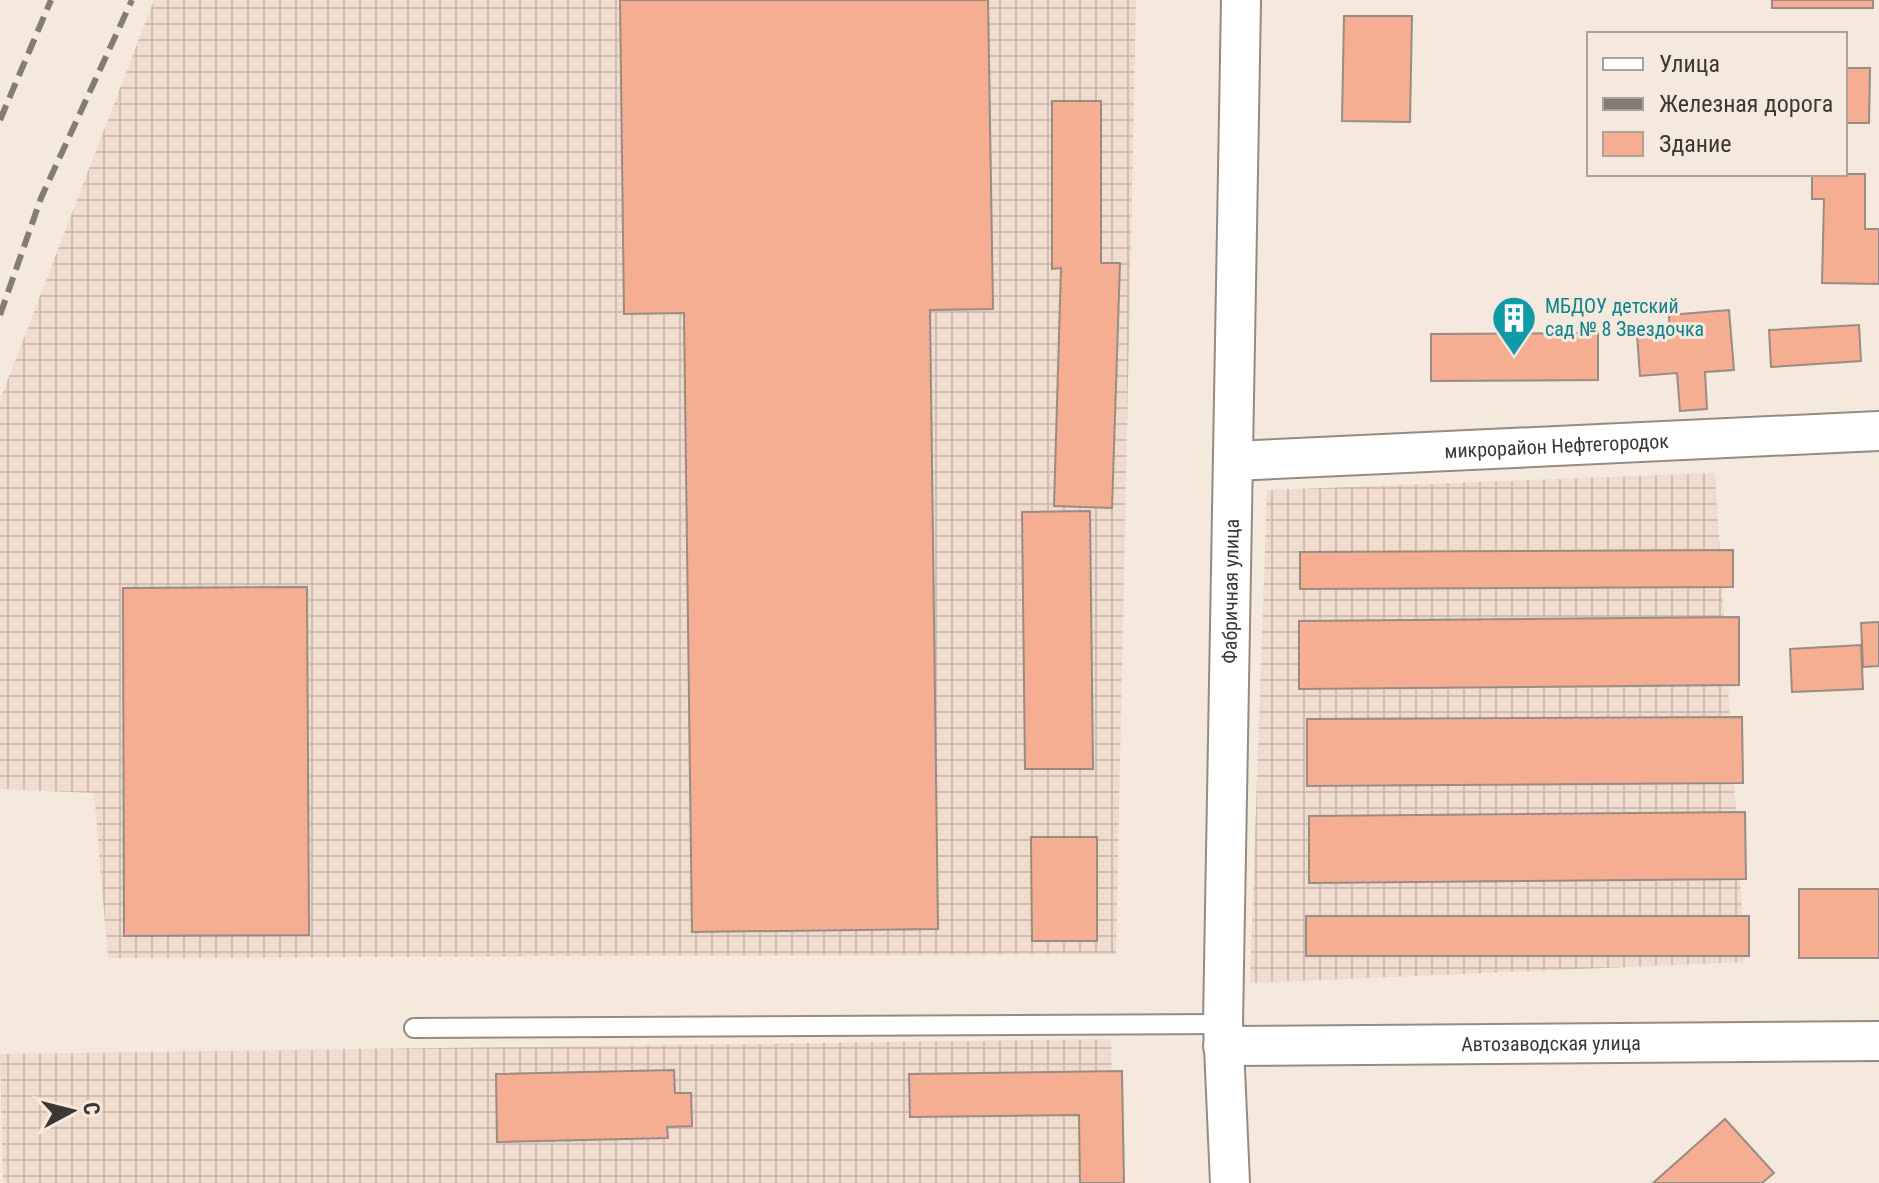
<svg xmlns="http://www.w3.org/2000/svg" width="1879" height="1183" viewBox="0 0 1879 1183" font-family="'Roboto Condensed',sans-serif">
	<defs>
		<pattern id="industrial-grid" width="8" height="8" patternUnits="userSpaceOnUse" patternTransform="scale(2)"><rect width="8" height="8" fill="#efdccc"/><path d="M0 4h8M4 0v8" fill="none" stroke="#cebdb0"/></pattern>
	</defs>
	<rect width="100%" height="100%" fill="#f5e8dd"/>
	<g fill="url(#industrial-grid)">
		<path d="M154,0h982l-20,954 -1008,4 -14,-165 -94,-4v-389z"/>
		<path d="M1715,473l30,489 -495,21 17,-493z"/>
		<path d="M1111,1039l1,144h-1109l-3,-129z"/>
	</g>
	<g fill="#f6ae92" stroke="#9a8b85" stroke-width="2">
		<path d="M620,0h368l5,309 -63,1 8,619 -246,3 -8,-619 -60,1z"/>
		<rect x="1772" y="0" width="101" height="8"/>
		<path d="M1344,16h68l-2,106 -68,-1z"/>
		<path d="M1845,68h25l-1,55h-24z"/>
		<path d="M1052,101h49v162h19l-8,245 -58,-2 7,-238 -9,1z"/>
		<path d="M1812,174h53v55h14v55l-57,-1 2,-84h-12z"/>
		<path d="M1729,310l5,60 -29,2 2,37 -27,2 -3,-38 -37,3 -3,-41 33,-3 -1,-17z"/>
		<path d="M1859,325l2,36 -90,6 -2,-37z"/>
		<path d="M1598,333v47l-167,1v-47z"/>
		<path d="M1090,511l3,258h-68l-3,-257z"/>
		<path d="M1733,550v37l-433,2v-37z"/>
		<path d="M307,587l2,348 -185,1 -1,-348z"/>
		<path d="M1739,617v68l-440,4v-68z"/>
		<path d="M1879,622v44l-16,1 -2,-44z"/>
		<path d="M1861,645l2,44 -71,3 -2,-43z"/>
		<path d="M1742,717l1,66 -436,3v-67z"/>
		<path d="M1745,812l1,67 -437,4v-67z"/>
		<path d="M1031,837h66v104h-65z"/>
		<rect x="1799" y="889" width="80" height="69"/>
		<rect x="1306" y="916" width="443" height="40"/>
		<path d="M674,1070l1,23h16l1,33 -25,1 1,11 -171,4 -1,-68z"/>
		<path d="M1122,1071l2,112h-44l-1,-68 -169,2 -1,-43z"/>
		<path d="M1725,1119l49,54 -12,10h-109z"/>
	</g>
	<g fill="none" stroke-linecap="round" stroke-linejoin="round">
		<g stroke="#978b81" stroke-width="22">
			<path id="service" d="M414,1028l809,-4"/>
		</g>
		<g stroke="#978b81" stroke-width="42">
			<g id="minor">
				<path id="s1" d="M1233,461l646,-30"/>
				<path id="s2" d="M1223,1046l656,-5"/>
				<path id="s3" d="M1230,1183l-7,-159 18,-1024"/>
			</g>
		</g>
		<use href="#service" stroke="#fff" stroke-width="18"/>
		<use href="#minor" stroke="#fff" stroke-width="38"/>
		<g stroke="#847b74" stroke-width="6" stroke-dasharray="16 8" stroke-linecap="butt">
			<path d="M0,120l51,-120"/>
			<path d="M0,315l41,-117 91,-198"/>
		</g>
	</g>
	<defs>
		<g id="building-pin" transform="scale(2.3)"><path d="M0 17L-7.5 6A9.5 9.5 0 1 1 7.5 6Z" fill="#0f9aa8" stroke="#f5e8dd"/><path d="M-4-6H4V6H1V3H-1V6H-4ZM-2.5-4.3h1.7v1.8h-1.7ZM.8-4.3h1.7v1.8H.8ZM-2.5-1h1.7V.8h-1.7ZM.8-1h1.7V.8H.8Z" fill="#fff"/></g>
	</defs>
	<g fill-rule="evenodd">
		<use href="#building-pin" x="1514" y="318"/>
	</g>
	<g text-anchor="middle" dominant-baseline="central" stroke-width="6" stroke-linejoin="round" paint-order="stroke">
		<g font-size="20" fill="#0d838f" stroke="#f5e8dd" text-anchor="start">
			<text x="1545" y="306">МБДОУ детский<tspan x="1545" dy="23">сад № 8 Звездочка</tspan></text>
		</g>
		<g font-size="20" fill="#3d3733" stroke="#f5e8dd">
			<text stroke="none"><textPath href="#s1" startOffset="324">микрорайон Нефтегородок</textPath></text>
			<text stroke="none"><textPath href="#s3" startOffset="592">Фабричная улица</textPath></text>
			<text stroke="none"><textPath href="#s2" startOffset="328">Автозаводская улица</textPath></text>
		</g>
	</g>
	<rect x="1587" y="32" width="260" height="144" fill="#f5e8dd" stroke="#aba199" stroke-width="2"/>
	<rect x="1603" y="58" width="40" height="12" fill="#ffffff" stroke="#aba199" stroke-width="2"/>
	<text x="1659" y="72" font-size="24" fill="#3d3733">Улица</text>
	<rect x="1603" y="98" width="40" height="12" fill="#847b74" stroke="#aba199" stroke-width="2"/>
	<text x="1659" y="112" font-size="24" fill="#3d3733">Железная дорога</text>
	<rect x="1603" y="132" width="40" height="24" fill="#f6ae92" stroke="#aba199" stroke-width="2"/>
	<text x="1659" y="152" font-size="24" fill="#3d3733">Здание</text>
	<g transform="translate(72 1111) rotate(83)" stroke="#f5e8dd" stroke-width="6" paint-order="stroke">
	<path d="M0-6L14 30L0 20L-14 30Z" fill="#3d3733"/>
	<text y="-12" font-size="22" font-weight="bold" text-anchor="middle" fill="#3d3733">С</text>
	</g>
</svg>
